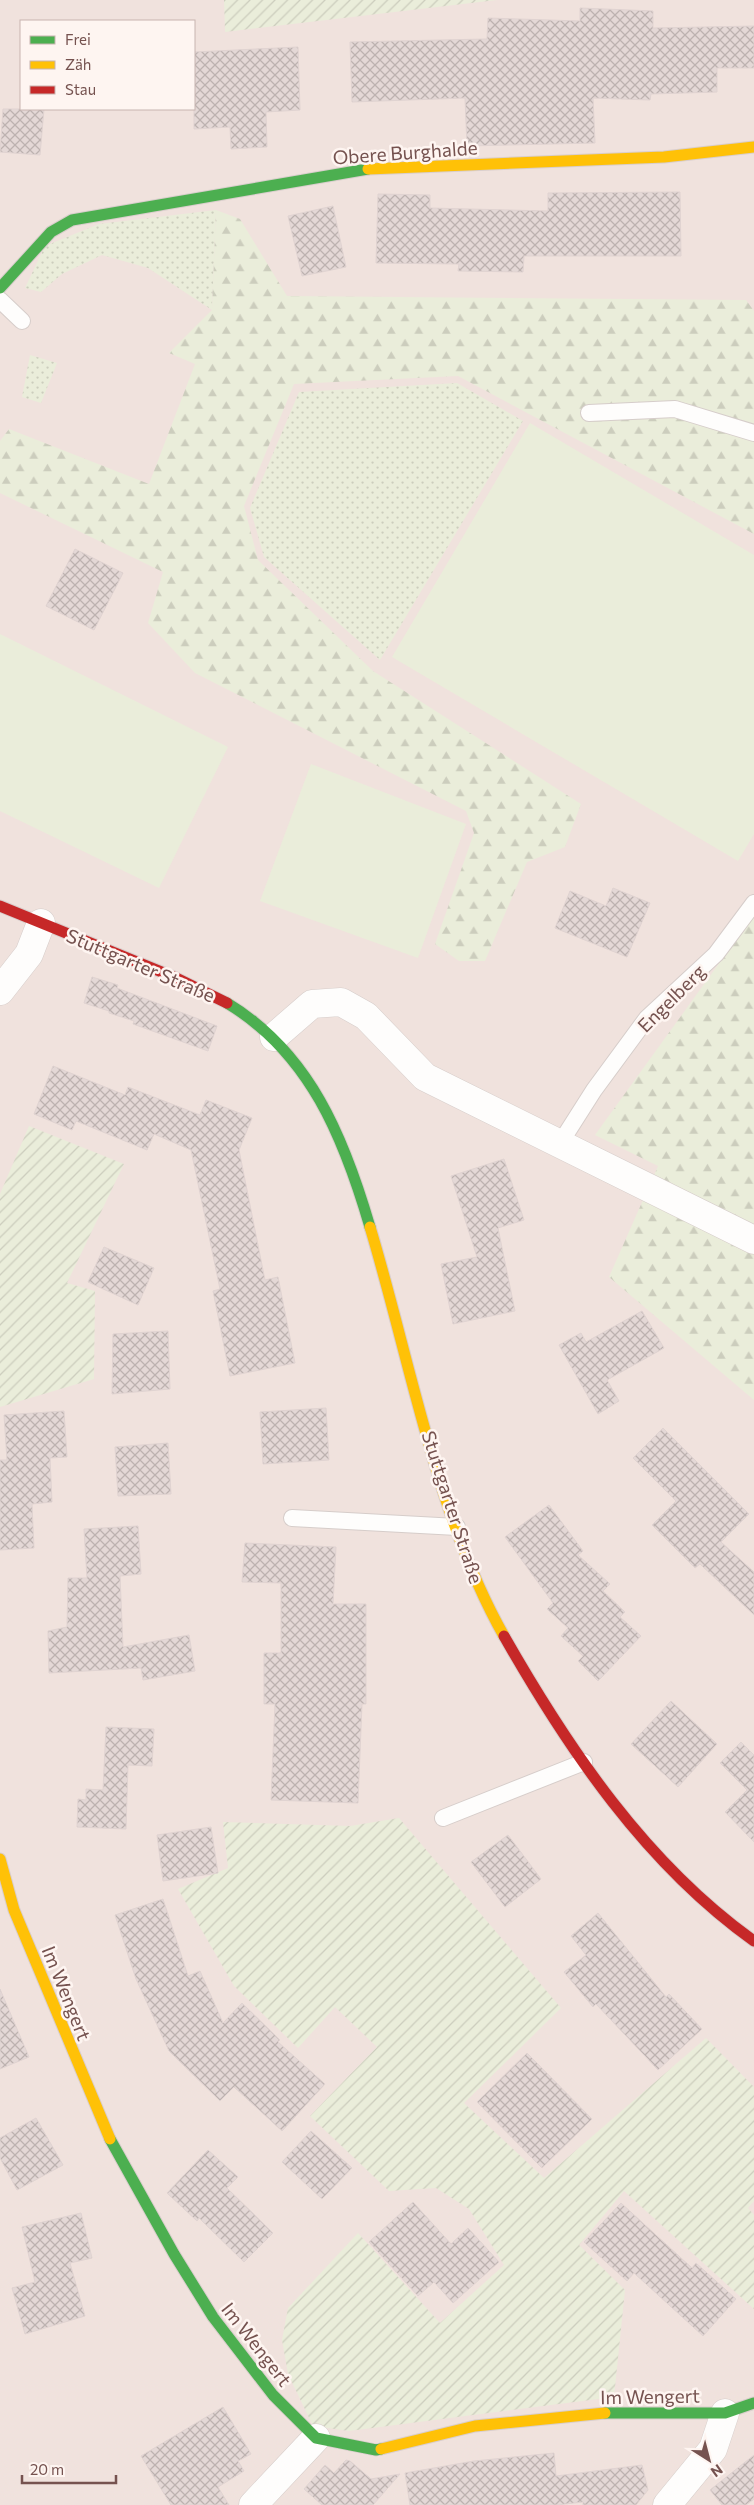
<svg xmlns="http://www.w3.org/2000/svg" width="754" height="2505" viewBox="0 0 754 2505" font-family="Commissioner,sans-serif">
	<defs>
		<pattern id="grass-dots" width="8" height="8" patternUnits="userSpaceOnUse" patternTransform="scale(1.25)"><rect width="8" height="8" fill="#eaedda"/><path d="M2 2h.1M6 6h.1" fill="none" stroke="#cccdbd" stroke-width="1.8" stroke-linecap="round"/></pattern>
		<pattern id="forest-firs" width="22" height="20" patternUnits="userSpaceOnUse" patternTransform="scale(1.25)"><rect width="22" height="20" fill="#eaedda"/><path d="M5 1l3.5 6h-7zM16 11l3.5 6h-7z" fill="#cccdbd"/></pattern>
		<pattern id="garden-furrows" width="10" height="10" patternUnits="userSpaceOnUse" patternTransform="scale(1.25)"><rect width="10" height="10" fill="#eaedda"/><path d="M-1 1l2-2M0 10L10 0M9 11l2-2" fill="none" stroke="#cccdbd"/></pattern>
		<pattern id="building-cross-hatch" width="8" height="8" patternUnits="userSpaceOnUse" patternTransform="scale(1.25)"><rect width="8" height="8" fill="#e4d8d6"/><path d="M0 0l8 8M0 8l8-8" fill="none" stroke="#bdb2b0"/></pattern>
	</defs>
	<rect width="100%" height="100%" fill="#f8f1ee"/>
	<path fill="#f0e2dd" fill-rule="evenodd" d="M0,0h754v2505h-754zM21,21h173v88h-173z"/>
	<g fill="url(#grass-dots)">
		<path d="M216,210l-4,100 -64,-42 -46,-13 -40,19 -21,18 -16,-4 20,-42 54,-22z"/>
		<path d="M30,355l27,8 -16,40 -19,-6z"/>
		<path d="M457,383l66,38 -143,239 -116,-103 -14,-49 49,-116z"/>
	</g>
	<g fill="url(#forest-firs)">
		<path d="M216,210l24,9 47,77 459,4 8,11v223l-296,-158 -164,8 -50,122 14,54 115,111 208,133 -16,43 -38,15 -42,99h-26l-24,-17 39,-111 -8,-22 -271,-138 -47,-50 15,-51 -163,-79v-52l9,-12 140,55 46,-120 -26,-11 43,-43z"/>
		<path d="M754,915v485l-145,-123 49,-111 -63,-31z"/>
	</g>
	<g fill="#eaedda">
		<path d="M530,423l224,132v279l-16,27 -346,-204z"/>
		<path d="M0,634l228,113 -69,141 -159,-77z"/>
		<path d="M311,764l155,60 -48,134 -158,-57z"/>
	</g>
	<g fill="url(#garden-furrows)">
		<path d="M224,0h273l-272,32z"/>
		<path d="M29,1126l95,38 -57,119 28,8 -1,88 -94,28v-213z"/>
		<path d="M399,1818l162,190 -97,95 80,75 162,-140 48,49v114l-6,7 6,7v94l-130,-118 -45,54 46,45 -11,107 -265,34 -36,-5 -25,-52 -6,-34 6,-32 70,-75 82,90 64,-58 -35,-56 -33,-21 -47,3 -79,-75 67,-69 -42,-40 -37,41 -64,-62 -56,-97 50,-21 -5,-46 127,4z"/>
	</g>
	<g fill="url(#building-cross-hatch)" stroke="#e0d3d1">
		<path d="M580,8l73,3v17l101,-2v42h-37v24l-66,2 -1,6 -57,-2 2,45 -128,3 -2,-48 -113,4 -2,-60 137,-3 1,-21 92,3z"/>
		<path d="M298,47l2,63 -34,2 1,35 -36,2 -1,-22 -36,2v-77z"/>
		<path d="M3,109h41l-4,46 -40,-3z"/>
		<path d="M680,192l1,64h-157l-1,16 -65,-1 1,-7 -83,-1 2,-69 52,1v13l118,3v-18z"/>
		<path d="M333,206l13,61 -44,9 -14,-60z"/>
		<path d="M75,549l48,24 -29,57 -48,-24z"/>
		<path d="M613,888l37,15 -23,54 -72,-29 15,-37 36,15z"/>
		<path d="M92,977l26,8 -1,3 100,38 -9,25 -75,-27 1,-3 -25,-8v-2l-25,-8z"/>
		<path d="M53,1066l72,29 3,-8 72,28 6,-15 46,18 -13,32 26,130 13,-3 17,86 -65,13 -17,-85 7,-2 -29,-139 -37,-16 -7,16 -71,-29 -4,9 -38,-16z"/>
		<path d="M504,1159l20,61 -26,8 17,83 -62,13 -12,-60 36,-7 -26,-81z"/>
		<path d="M104,1247l50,21 -16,37 -50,-23z"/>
		<path d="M642,1311l22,37 -57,32 12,21 -21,13 -39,-69 22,-12 5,9z"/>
		<path d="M168,1331l2,58 -58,5 1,-60z"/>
		<path d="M326,1408l3,52 -66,4 -3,-52z"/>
		<path d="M64,1411l3,46 -17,1 2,44 -20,2 2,44 -34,2v-90h7l-3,-45z"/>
		<path d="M663,1428l86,86 -28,28 33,30v43l-54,-51 -5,4 -43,-43 24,-24 -43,-43z"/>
		<path d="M168,1443l3,51 -53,2 -3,-49z"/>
		<path d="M549,1505l34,46 -5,4 32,29 -7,7 22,21 -5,5 21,19 -43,45 -20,-20 5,-5 -22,-20 7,-8 -21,-19 6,-6 -48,-66z"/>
		<path d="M138,1526l3,48 -21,2 3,71 66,-12 6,36 -52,9 -2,-12 -92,5 -1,-42 19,-4 1,-49h19l-3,-49z"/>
		<path d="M245,1543l91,4 -3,57h33v100h-4l-4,99 -87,-3 4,-96h-11v-51h17v-70l-39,-1z"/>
		<path d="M671,1701l46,43 -39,43 -47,-43z"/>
		<path d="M106,1727l48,2 -2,37 -24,-1 -2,64 -49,-2 1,-28 8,1v-11l17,1z"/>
		<path d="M741,1742l13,13v87l-29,-30 22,-22 -27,-27z"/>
		<path d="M211,1827l7,46 -55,8 -6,-46z"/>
		<path d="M508,1835l33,44 -36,28 -34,-45z"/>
		<path d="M163,1899l25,77 12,-5 23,52 19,-20 38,37 -2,2 47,42 -43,47 -48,-44 -14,14 -51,-50 -33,-72 -21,-64z"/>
		<path d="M598,1913l68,84 3,-3 33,35 -44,41 -62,-66 -3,3 -29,-35 22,-17 -15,-19z"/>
		<path d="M0,1989l29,68 -29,12z"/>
		<path d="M527,2053l65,66 -50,49 -65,-66z"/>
		<path d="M36,2118l27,47 -46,25 -17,-32v-20z"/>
		<path d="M311,2131l41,37 -30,31 -40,-37z"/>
		<path d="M208,2150l30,27 -11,11 46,45 -29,29 -45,-44 -2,3 -30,-28z"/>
		<path d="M413,2202l38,42 17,-16 31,34 -46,41 -19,-21 -16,14 -49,-54z"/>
		<path d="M621,2203l71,65 4,-5 40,36 -33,37 -69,-63 -7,8 -43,-39z"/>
		<path d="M81,2213l11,45 -22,5 15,53 -60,18 -13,-46 23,-6 -13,-55z"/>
		<path d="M223,2407l28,47 -13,7 6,10 -26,16 11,18h-58l-30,-49z"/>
		<path d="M554,2453l2,23 86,-11 6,25 -12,15h-53v-3l-26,3h-147l-5,-32 69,-12z"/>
		<path d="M754,2455v44l-8,6h-24l-12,-15z"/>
		<path d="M346,2460l4,1 21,18 29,-5 -27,31h-51l-18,-16 21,-24 9,8z"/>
	</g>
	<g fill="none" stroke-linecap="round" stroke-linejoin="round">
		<g stroke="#d6cdca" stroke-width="18">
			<g id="lane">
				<path d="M0,300l22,21"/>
				<path d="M589,413l86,-4 79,24"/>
				<path d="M559,1145l35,-55 53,-72 69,-64 38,-51"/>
				<path d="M292,1518l165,9"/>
				<path d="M443,1818l141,-56"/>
			</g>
		</g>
		<g stroke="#d6cdca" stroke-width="29">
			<g id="street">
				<path d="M0,991l29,-37 12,-31"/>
				<path d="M274,1037l38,-33 29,-2 25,14 59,61 329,163"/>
				<path d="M253,2505l63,-67"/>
				<path d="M667,2505l46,-56 12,-36"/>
			</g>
		</g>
		<g stroke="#d9cecc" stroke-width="13">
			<g id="fast">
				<path d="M0,288l51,-56 21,-12 296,-51"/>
				<path d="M227,1003c83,50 117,135 143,224"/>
				<path d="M110,2139l64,115 39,63 60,78 43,43 60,12 5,-1"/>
				<path d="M605,2413h120l29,-10"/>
			</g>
		</g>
		<g stroke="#d9cecc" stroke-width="13">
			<g id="slow">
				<path d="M368,169l296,-12 90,-10"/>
				<path d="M370,1227c40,132 66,289 134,409"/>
				<path d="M0,1859l14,51 96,229"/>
				<path d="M381,2449l94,-23 130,-13"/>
			</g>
		</g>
		<g stroke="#d9cecc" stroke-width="13">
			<g id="jam">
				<path d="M0,906l174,71 53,26"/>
				<path d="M504,1636c65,114 142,228 250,305"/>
			</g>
		</g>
		<use href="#lane" stroke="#fefdfc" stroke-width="16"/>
		<use href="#street" stroke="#fefdfc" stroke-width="28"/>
		<use href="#fast" stroke="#4caf50" stroke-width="11"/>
		<use href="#slow" stroke="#ffc107" stroke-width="11"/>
		<use href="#jam" stroke="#c62828" stroke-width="11"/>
	</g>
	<g text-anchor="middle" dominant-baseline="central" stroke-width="5" stroke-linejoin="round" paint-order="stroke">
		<g font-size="19" fill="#75524f" stroke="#fef5f1">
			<text transform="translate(405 152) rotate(-4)">Obere Burghalde</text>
			<text transform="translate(141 965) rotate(23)">Stuttgarter Straße</text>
			<text transform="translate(671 998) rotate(-45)">Engelberg</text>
			<text transform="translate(453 1507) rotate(72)">Stuttgarter Straße</text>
			<text transform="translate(67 1993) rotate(68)">Im Wengert</text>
			<text transform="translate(257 2344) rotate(52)">Im Wengert</text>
			<text transform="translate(650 2396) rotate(-1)">Im Wengert</text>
		</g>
	</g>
	<rect x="20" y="20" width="175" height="90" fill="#fef5f1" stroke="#c7b4b0"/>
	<rect x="30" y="36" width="25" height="8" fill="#4caf50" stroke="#c7b4b0"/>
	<text x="65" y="45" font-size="15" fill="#75524f">Frei</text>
	<rect x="30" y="61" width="25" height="8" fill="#ffc107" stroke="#c7b4b0"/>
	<text x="65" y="70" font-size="15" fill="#75524f">Zäh</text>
	<rect x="30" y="86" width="25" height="8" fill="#c62828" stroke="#c7b4b0"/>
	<text x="65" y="95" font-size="15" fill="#75524f">Stau</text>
	<g transform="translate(709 2460) rotate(144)" stroke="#fef5f1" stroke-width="4" paint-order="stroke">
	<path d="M0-4L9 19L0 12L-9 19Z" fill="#75524f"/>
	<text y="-8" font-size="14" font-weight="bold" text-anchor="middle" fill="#75524f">N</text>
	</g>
	<path d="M22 2475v8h94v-8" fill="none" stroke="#75524f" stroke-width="2.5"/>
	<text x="30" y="2475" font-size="15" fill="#75524f" stroke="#fef5f1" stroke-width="4" paint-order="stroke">20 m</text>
</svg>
